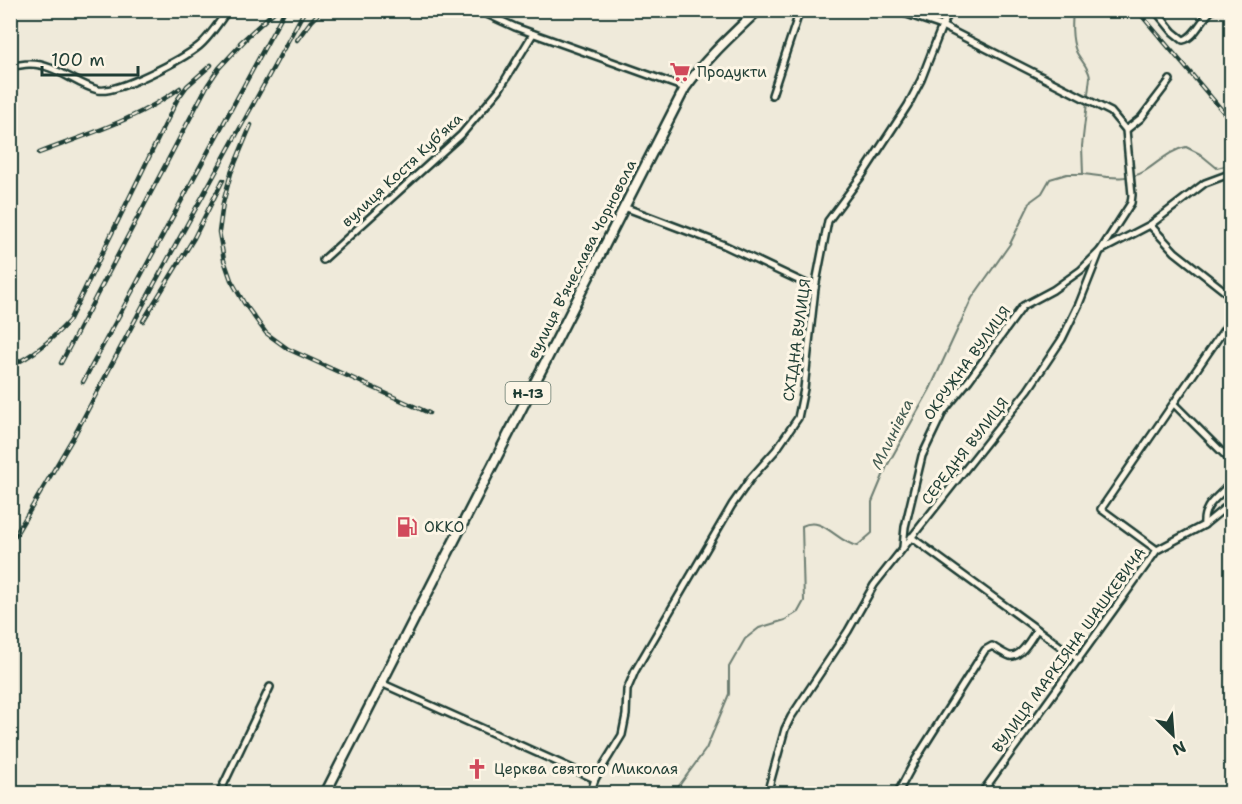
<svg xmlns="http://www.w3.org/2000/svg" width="1242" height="804" viewBox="0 0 1242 804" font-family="'Shantell Sans',sans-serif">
	<rect width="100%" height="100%" fill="#efeada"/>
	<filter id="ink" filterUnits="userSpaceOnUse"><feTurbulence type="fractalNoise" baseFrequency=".0167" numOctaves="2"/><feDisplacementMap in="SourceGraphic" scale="12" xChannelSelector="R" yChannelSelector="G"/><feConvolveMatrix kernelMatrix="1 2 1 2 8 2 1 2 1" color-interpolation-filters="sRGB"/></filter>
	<g filter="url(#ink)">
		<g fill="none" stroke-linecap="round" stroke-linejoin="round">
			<g stroke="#6c7d71" stroke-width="2">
				<path d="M1083,174c19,2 45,8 62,-3 14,-9 25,-21 41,-24l14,7 17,14 15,-4"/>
				<path d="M673,794l33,-45 23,-55v-27l16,-28 14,-11 26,-8 13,-8 6,-11 -2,-75c21,-11 34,16 55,20l15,-13v-31l15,-36 43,-77 42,-91 38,-54 21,-43 11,-8 8,-14 17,-5h16l-1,-28 8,-69c-2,-11 -10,-17 -14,-26 -5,-13 -4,-28 -3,-41"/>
			</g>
			<g stroke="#1f3d34" stroke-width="10">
				<g id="street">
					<path d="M478,10l37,17 170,61"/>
					<path d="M895,10l47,16 169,86 15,18 6,65 -1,8 -31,48 -19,19 -28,20 -30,16 -54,74 -26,32 -21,44 -17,71 -2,20"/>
					<path d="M1155,10l18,22 10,8c12,-2 19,-22 29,-30"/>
					<path d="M10,66c7,0 13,-2 19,-2 25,-1 46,20 69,26 19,4 85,-31 101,-44 11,-9 20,-24 29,-36"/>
					<path d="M772,95l28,-85"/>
					<path d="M1126,130l15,-12 29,-38"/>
					<path d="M624,207l100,38 91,43"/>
					<path d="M1150,225l25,27 57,45"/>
					<path d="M323,260l138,-125 38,-45 34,-56"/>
					<path d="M1174,404l58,58"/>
					<path d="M1204,525l28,-23"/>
					<path d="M911,537l168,123"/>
					<path d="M1157,550l-56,-41 131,-191"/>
					<path d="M381,683l214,96"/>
					<path d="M219,794l51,-107"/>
					<path d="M590,794l5,-15 27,-44 4,-20 1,-25 8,-19 97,-166 19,-27 25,-28 22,-32 6,-29 11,-101 13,-67 35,-47 45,-69 13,-25 21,-54 9,-16"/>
					<path d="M767,794l18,-65 6,-12 57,-86 26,-46 154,-195 34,-51 17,-35 21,-53 50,-26 55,-42 27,-10"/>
					<path d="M897,794l19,-35 69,-109 7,-4c5,3 12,8 18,10 11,2 22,-19 27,-27"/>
					<path d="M981,794l176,-244 47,-25c-2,-21 16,-28 28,-44"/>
				</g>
			</g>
			<g stroke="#1f3d34" stroke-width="13">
				<path id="primary" d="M325,794l360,-706c21,-30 47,-53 73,-78"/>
			</g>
			<use href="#street" stroke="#fcf5e5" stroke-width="5"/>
			<use href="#primary" stroke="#fcf5e5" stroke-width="8"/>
			<g stroke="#1f3d34" stroke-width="4.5">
				<g id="rail">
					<path d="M1137,10l95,112"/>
					<path d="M297,40l14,-19 11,-11"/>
					<path d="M240,43l36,-33"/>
					<path d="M251,125l-20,48 -8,30 -4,29 5,28 7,20 13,23 22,30 22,16 141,64"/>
					<path d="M39,153c49,-19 99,-34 141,-65"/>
					<path d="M143,321l51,-83 29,-58"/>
					<path d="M61,363l146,-277 12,-18 27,-29"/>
					<path d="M10,366c24,-10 42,-27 59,-45l108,-221 10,-14 24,-21"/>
					<path d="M83,382l202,-372"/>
					<path d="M10,544l64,-108 78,-148 153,-278"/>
				</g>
			</g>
			<use href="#rail" stroke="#fcf5e5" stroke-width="2" stroke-dasharray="7" stroke-linecap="butt"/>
		</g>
	</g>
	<defs>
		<g id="supermarket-bare" transform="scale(1.62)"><path d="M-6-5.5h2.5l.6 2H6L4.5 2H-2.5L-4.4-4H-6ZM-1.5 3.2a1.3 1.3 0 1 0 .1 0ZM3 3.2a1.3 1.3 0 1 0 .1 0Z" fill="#d1495b" stroke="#fcf5e5" stroke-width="2.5" paint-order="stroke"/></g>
		<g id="fuel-bare" transform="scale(1.62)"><path d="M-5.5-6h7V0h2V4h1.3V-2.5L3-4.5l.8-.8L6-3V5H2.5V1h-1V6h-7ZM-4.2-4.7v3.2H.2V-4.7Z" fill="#d1495b" stroke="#fcf5e5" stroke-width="2.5" paint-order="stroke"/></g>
		<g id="church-bare" transform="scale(1.62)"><path d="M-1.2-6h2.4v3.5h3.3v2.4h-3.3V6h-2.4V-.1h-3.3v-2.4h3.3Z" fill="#d1495b" stroke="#fcf5e5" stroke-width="2.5" paint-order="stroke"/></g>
	</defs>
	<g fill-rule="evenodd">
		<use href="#supermarket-bare" x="680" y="72"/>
		<use href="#fuel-bare" x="407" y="527"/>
		<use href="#church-bare" x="477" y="769"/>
	</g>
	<g text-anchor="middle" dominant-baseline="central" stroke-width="6" stroke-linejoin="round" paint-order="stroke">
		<rect fill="#fcf5e5" stroke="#617469" stroke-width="1.5" x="505.5" y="382" width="45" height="22" rx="4.5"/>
		<g font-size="14" font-weight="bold" fill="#1f3d34">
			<text x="528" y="393">Н-13</text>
		</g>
		<g font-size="15" fill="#1f3d34" stroke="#fcf5e5" text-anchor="start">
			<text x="697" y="72">Продукти</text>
			<text x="424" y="527">OKKO</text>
			<text x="494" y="769">Церква святого Миколая</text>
		</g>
		<g font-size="15" fill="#1f3d34" stroke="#fcf5e5">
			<text transform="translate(402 170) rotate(-43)">вулиця Костя Кубʼяка</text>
			<text transform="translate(582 259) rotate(-63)">вулиця Вʼячеслава Чорновола</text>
			<text transform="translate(797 340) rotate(-82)">СХІДНА ВУЛИЦЯ</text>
			<text transform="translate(967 363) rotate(-54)">ОКРУЖНА ВУЛИЦЯ</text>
			<text transform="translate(965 451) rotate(-52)">СЕРЕДНЯ ВУЛИЦЯ</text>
			<text transform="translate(1069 650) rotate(-54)">ВУЛИЦЯ МАРКІЯНА ШАШКЕВИЧА</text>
		</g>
		<g font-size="16" font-style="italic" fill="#455d53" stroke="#fcf5e5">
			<text transform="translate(892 434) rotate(-64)">Млинівка</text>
		</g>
	</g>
	<rect width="1242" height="804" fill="none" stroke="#fcf5e5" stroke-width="36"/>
	<rect x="18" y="18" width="1206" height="768" fill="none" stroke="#1f3d34" stroke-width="2" filter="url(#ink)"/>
	<g transform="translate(1173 735) rotate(155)" stroke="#fcf5e5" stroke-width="4.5" paint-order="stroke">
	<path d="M0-4.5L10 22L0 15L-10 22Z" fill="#1f3d34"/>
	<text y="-9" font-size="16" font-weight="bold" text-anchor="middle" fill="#1f3d34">N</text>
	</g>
	<path d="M42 66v9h96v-9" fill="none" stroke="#1f3d34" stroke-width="3"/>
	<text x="51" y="66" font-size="18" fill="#1f3d34" stroke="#fcf5e5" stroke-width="4.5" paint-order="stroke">100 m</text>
</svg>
